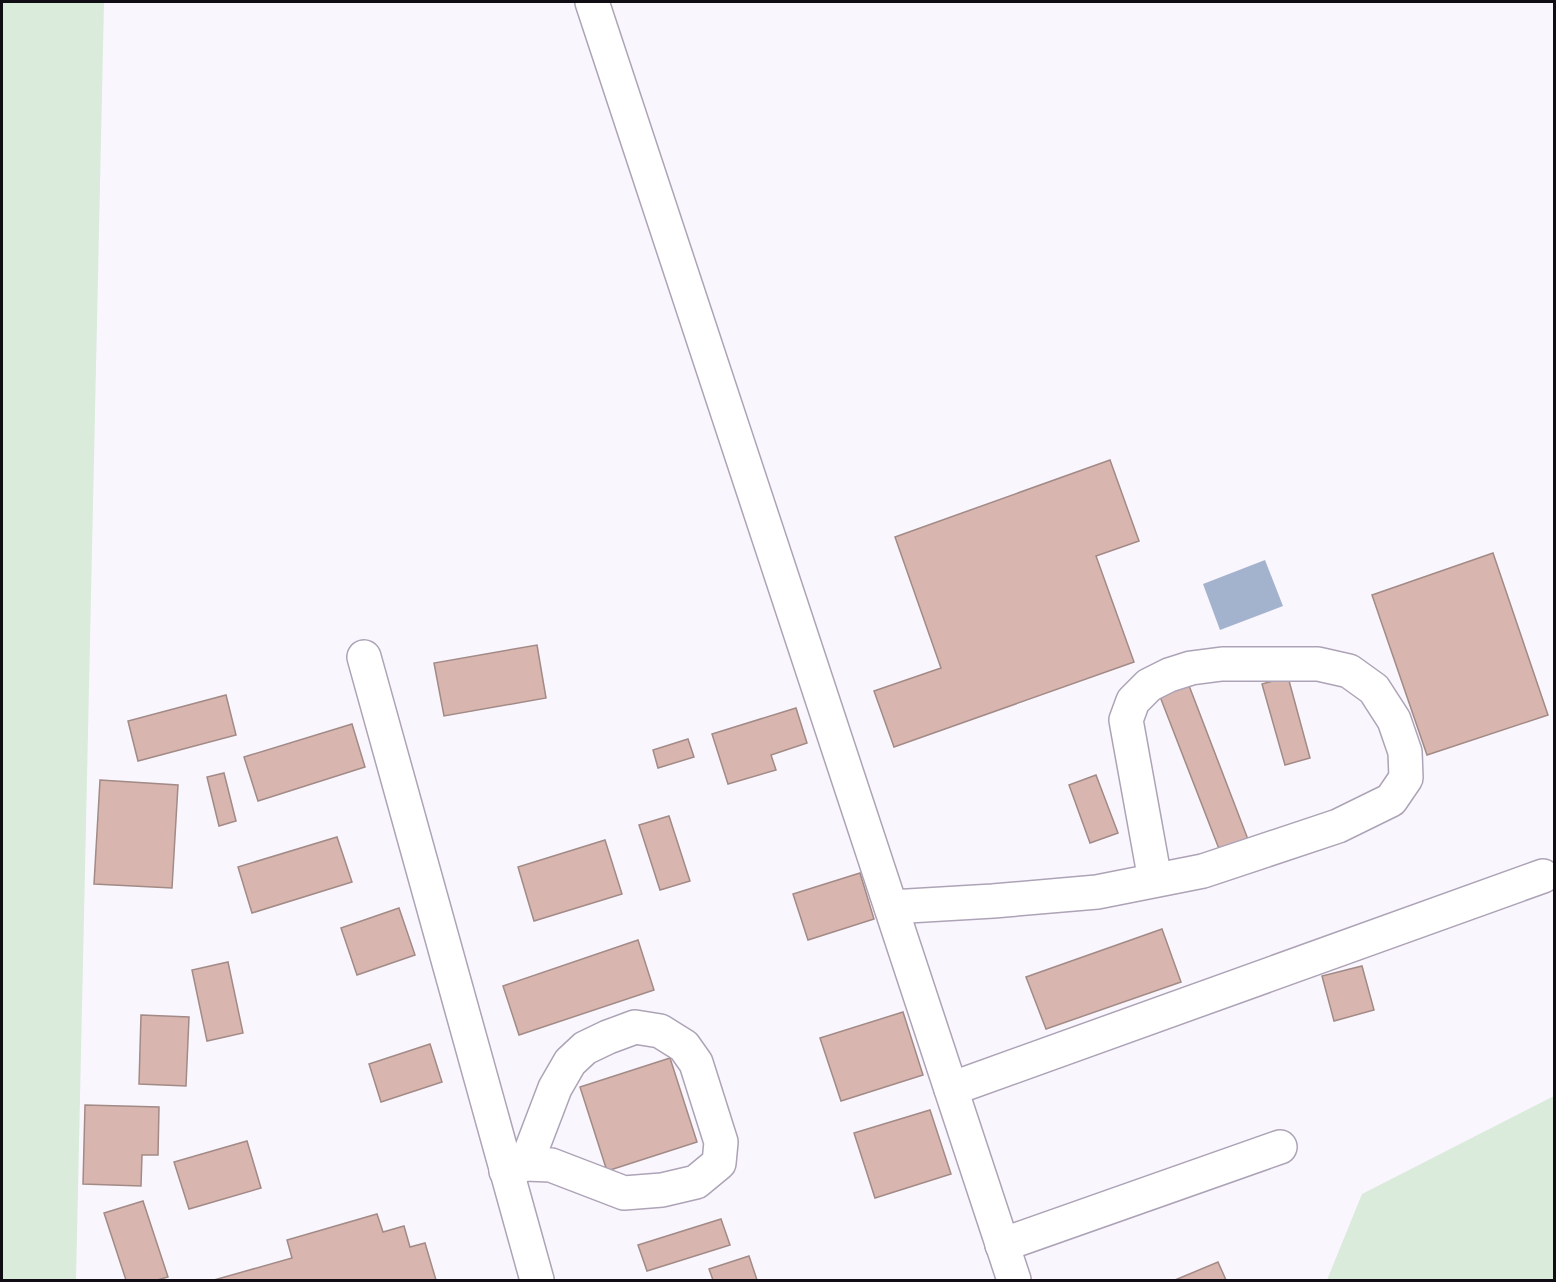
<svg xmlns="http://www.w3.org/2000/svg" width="1556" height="1282" viewBox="0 0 1556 1282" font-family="'Noto Sans',sans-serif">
	<rect width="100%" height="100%" fill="#faf6fe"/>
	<g fill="#daeadb">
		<path d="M2,2h102l-28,1278h-74z"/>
		<path d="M1554,1096v184h-227l35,-86z"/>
	</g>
	<path fill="#a3b3cd" d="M1265,560l18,46 -63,24 -17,-46z"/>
	<g fill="#d8b6af" stroke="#a28a86" stroke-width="1.5">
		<path d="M1110,460l29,81 -43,15 38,106 -240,85 -20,-56 67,-23 -46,-131z"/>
		<path d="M1493,553l55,162 -121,40 -55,-160z"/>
		<path d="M537,645l9,53 -102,18 -10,-53z"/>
		<path d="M1288,677l22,81 -25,7 -23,-81z"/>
		<path d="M1188,683l61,159 -28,12 -62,-160z"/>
		<path d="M226,695l10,40 -98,26 -10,-40z"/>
		<path d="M796,708l11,35 -36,12 5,15 -48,14 -16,-50z"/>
		<path d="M352,724l13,43 -107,34 -14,-44z"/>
		<path d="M688,739l6,18 -36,11 -5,-18z"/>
		<path d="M224,773l12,48 -17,5 -12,-49z"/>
		<path d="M1096,775l22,58 -28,10 -21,-58z"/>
		<path d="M100,780l78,5 -6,103 -78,-4z"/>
		<path d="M669,816l21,65 -30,9 -21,-65z"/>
		<path d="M337,837l15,45 -100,31 -14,-46z"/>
		<path d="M605,840l17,54 -88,27 -16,-54z"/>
		<path d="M860,873l14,46 -66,21 -15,-46z"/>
		<path d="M399,908l16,47 -58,20 -16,-47z"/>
		<path d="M1162,929l19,53 -135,47 -20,-52z"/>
		<path d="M638,940l16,50 -135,45 -16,-49z"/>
		<path d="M228,962l15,71 -36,8 -15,-71z"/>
		<path d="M1362,966l12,44 -40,11 -12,-45z"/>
		<path d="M903,1012l20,63 -82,26 -21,-63z"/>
		<path d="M141,1015l48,2 -3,69 -47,-2z"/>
		<path d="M430,1044l12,38 -61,20 -12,-38z"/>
		<path d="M670,1058l27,84 -90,29 -27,-84z"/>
		<path d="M85,1105l74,2 -1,48h-16l-1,31 -58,-2z"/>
		<path d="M930,1110l21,64 -76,24 -21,-65z"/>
		<path d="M247,1141l14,47 -72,21 -15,-47z"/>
		<path d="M143,1201l25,76 -11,3h-31l-22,-67z"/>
		<path d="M377,1214l6,18 21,-6 6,21 15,-4 11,37h-222l78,-22 -5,-18z"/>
		<path d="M721,1219l9,26 -83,26 -9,-26z"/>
		<path d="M749,1256l8,24h-44l-4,-11z"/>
		<path d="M1218,1262l8,18h-51z"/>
	</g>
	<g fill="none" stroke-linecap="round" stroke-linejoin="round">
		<g stroke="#ada3b6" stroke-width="36">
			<g id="minor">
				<path d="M592,2l422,1278"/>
				<path d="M364,657l173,623"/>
				<path d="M891,907l102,-6 104,-9 106,-21 135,-45 53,-26 15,-22 -1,-26 -11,-32 -20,-31 -25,-18 -31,-7h-96l-31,4 -22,7 -20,10 -16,16 -7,19 29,160"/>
				<path d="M951,1089l592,-213"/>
				<path d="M506,1171l20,-7 29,-76 15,-26 15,-14 23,-11 27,-10 25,4 24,15 12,17 25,79 -2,21 -23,19 -34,8 -38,3 -73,-28 -25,-1"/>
				<path d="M1002,1245l278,-98"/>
			</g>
		</g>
		<use href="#minor" stroke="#fff" stroke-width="33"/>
	</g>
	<rect width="1556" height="1282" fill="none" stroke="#110d14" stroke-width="6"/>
</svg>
